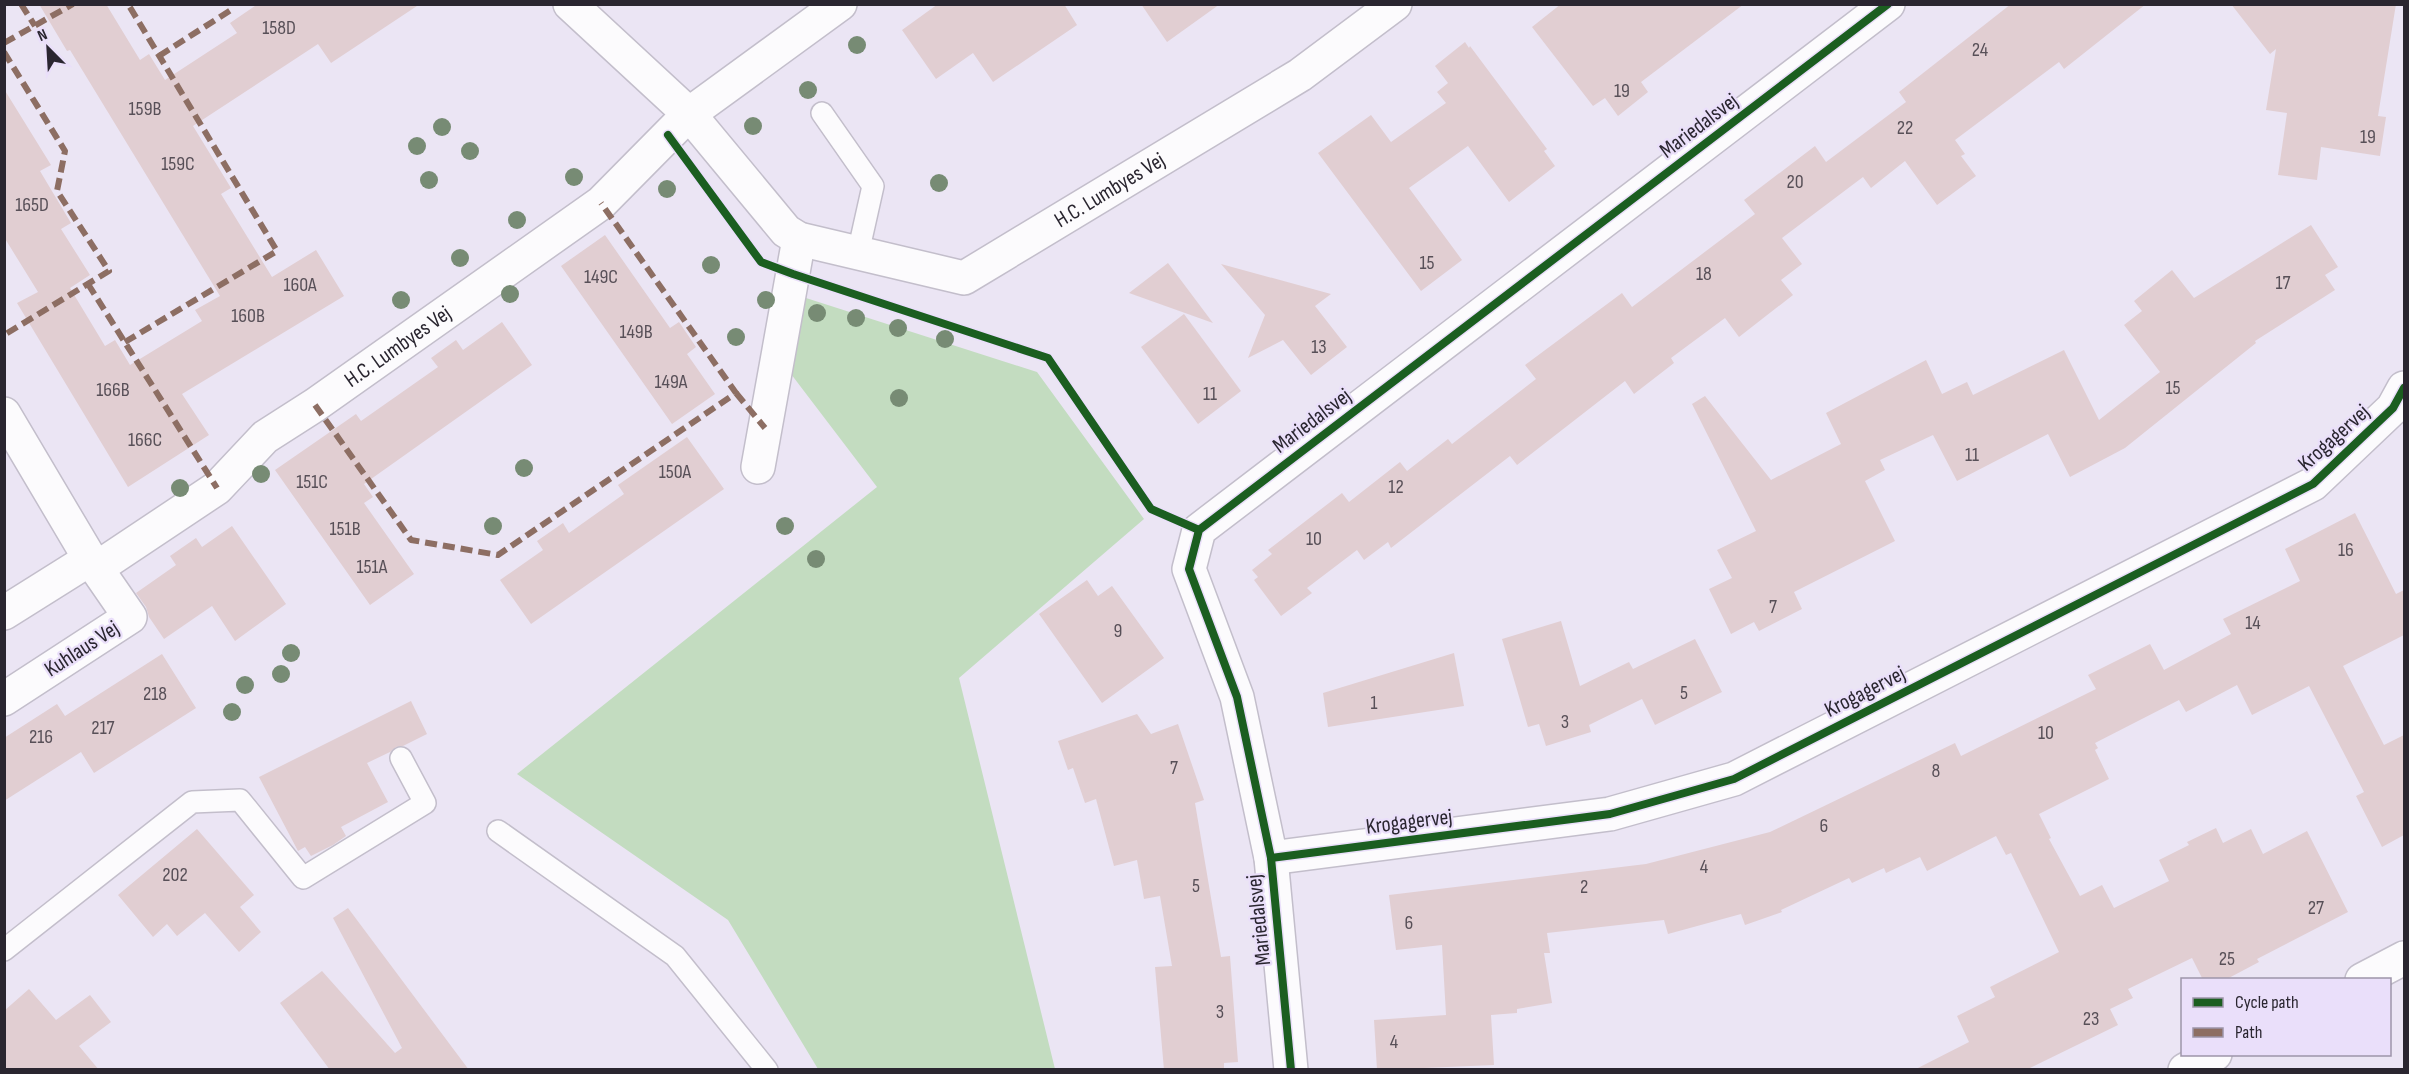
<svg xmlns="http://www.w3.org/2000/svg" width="2409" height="1074" viewBox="0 0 2409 1074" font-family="'Sofia Sans Condensed',sans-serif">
	<rect width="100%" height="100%" fill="#ebe5f4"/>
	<path fill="#c3dcc0" d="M806,298l231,74 107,147 -185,159 96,391h-237l-90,-149 -211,-146 360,-287 -86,-113z"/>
	<g fill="#e1ced2">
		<path d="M39,4h67l34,56 9,-6 16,26 72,-47 -7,-10 28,-19h162l-89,59 -13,-19 -125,82 38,62 -10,6 51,83 44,-27 28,46 -162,98 27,41 -81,52 -111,-184 21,-11 -34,-55v-148l47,76 -11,6 31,52 -10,6 29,46 -20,13 35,58 10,-6 15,25 72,-44 -7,-11 25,-14 -150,-246 -3,1z"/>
		<path d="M938,4h126l13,21 -84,57 -20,-29 -37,26 -34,-49z"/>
		<path d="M1141,4h79l-53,38z"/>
		<path d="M1561,4h183l-103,78 7,10 -30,24 -13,-18 -12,8 -61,-79z"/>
		<path d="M2011,4h135l-82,65 -5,-7 -104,78 10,14 -4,2 15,20 -39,29 -32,-44 -34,27 -8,-11 -81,61 20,26 -21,16 12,15 -54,42 -14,-19 -54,40 3,5 -40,31 -9,-13 -108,84 -7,-9 -119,92 -3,-6 -24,18 -7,-10 -50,38 5,5 -31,23 -27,-36 4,-3 -6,-7 20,-16 -4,-4 74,-57 7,9 51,-40 7,9 41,-32 4,5 84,-65 -11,-14 97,-72 10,14 123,-93 -11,-14 71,-54 11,16 80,-60 -7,-10z"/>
		<path d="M2231,4h165l-18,112 8,1 -6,39 -59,-9 -4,33 -39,-5 9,-62 -21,-3 10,-61 -6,5z"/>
		<path d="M1465,42l4,6 1,-2 77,103 -3,2 11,15 -46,36 -41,-56 -59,42 53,72 -41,31 -103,-138 53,-38 20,27 55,-39 -9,-11 11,-9 -13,-17z"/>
		<path d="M2311,225l27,42 -13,8 10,15 -80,51 1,2 -131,105 -55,29 -22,-43 -91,47 -24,-46 -53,25 5,10 -20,11 30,60 -101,51 8,17 -43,22 -5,-9 -23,12 -22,-45 23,-11 -15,-28 39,-19 -64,-127 13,-8 66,84 70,-36 -15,-31 100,-53 16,34 25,-12 6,13 91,-45 35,70 61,-48 -36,-47 18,-14 -8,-10 38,-31 22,28z"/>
		<path d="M605,235l65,93 9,-6 17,25 -9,7 28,40 -43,30 -111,-158z"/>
		<path d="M1168,263l45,60 -84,-30z"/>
		<path d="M1221,264l110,30 -16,12 32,41 -36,28 -28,-35 -35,18 17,-43z"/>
		<path d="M1184,314l57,77 -43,33 -57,-77z"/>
		<path d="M502,322l30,43 -168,119 9,13 -9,6 50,71 -44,31 -95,-135 81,-56 5,7 77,-54 -7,-9 25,-18 7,10z"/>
		<path d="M687,437l37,52 -193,135 -31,-44 43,-30 -6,-9 26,-18 6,10 55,-39 -6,-9z"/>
		<path d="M2355,513l41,81 8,-4v45l-61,31 41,79 20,-10v100l-22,12 -26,-51 8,-4 -55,-106 -57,29 -15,-30 -51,27 -7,-12 -84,43 3,5 -3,2 14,29 -70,35 12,24 -2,1 31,57 22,-11 12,23 55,-27 -10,-21 30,-15 -2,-3 29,-14 7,15 28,-14 12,25 44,-23 41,81 -91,47 2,3 -34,18h-22l-11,-22 -64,31 5,9 -23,11 8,16 -92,45h-112l55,-28 -12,-26 38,-19 -5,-10 69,-35 -48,-99 -5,2 -10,-19 -69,35 -7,-14 -34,16 -2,-5 -32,15 -3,-5 -68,32 1,2 -37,13 -4,-11 -73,20 -4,-14 -117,13 3,20h-6l8,50 -35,6v4l-26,2 3,50 -117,5 -3,-50 72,-5 -4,-70 -46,5 -7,-55 257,-31 124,-32 185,-89 6,13 135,-67 -8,-14 62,-31 14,26 67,-36 -8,-15 77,-38 -15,-32z"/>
		<path d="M232,526l54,78 -51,37 -23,-35 -48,33 -15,-22 -3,-10 -10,-14 40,-28 -6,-9 26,-18 6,9z"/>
		<path d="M1087,580l11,16 14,-10 52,72 -62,45 -63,-89z"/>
		<path d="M1561,621l19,65 49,-24 4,7 62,-30 27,53 -67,33 -13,-26 -53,26 2,7 -45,14 -7,-22 -11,3 -26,-88z"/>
		<path d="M1454,653l10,53 -136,21 -5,-34z"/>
		<path d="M162,654l34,54 -102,65 -13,-21 -77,49v-63l53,-34 8,12z"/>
		<path d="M411,701l16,33 -24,12 -7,1 -6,5 -23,11 21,39 -47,25 5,9 -13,9 -22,11 -6,-9 -7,4 -39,-74z"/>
		<path d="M1137,714l14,20 27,-10 26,76 -9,3 26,154 9,-1 8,106 -14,1v7h-60l-9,-103 17,-1 -12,-70 -16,3 -7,-39 -23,6 -18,-67 -11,4 -12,-35 -5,2 -10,-29z"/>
		<path d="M197,829l57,66 -14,12 21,25 -22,20 -34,-39 -28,23 -10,-12 -14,13 -35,-42z"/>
		<path d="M348,908l121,162h-139l-50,-67 42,-32 73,82 7,-5 -69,-130z"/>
		<path d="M29,989l27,31 34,-25 21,27 -32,24 20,24h-95v-59z"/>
	</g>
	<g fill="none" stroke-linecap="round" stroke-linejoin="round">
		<g stroke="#c3becb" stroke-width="24">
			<g id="service">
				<path d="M822,113l51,73 -15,67"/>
				<path d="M498,831l177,125 92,114"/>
				<path d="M4,950l188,-148 48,-2 63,78 122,-75 -24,-45"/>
			</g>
		</g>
		<g stroke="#c3becb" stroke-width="36">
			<g id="minor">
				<path id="s1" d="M570,4l119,110 97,117 13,8 165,39 336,-203 95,-71"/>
				<path d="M4,414l86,145 40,58 -126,82"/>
				<path d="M758,467l41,-228"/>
				<path id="s2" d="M97,568l120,-80 48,-51 50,-32 286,-202 88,-89 151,-110"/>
				<path d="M4,613l86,-54"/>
				<path d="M1271,858l339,-44 124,-35 579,-295 80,-76 11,-20"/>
				<path d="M2362,980l42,-22"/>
				<path d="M1291,1070l-20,-212 -34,-161 -48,-128 10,-39 689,-526"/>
				<path d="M2185,1070l30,-16"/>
			</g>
		</g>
		<use href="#service" stroke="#fcfbfd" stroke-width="21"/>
		<use href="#minor" stroke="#fcfbfd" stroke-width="33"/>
		<g stroke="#8d6e63" stroke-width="6" stroke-dasharray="12 6" stroke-linecap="butt">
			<path d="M21,4l14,22"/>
			<path d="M4,43l69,-39"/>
			<path d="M4,52l61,99 -8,40 52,80 -105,64"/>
			<path d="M159,56l75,-48"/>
			<path d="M88,284l129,204"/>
			<path d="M125,342l152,-91 -149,-247"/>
			<path d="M736,393l29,35"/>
			<path d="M315,405l96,135 87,15 238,-162 -135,-190"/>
		</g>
		<g stroke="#eadffa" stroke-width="11">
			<g id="cycleway">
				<path d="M668,135l93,127 32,12 255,84 103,151 48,21"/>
				<path d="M1271,858l339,-44 124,-35 579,-295 80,-76 11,-20"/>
				<path d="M1291,1070l-20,-212 -34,-161 -48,-128 10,-39 689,-526"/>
			</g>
		</g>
		<use href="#cycleway" stroke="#1b5e20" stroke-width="8"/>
	</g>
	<g fill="#778b74">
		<circle cx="857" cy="45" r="9"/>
		<circle cx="808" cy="90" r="9"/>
		<circle cx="753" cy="126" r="9"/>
		<circle cx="442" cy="127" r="9"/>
		<circle cx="417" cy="146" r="9"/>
		<circle cx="470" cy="151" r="9"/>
		<circle cx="574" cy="177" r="9"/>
		<circle cx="429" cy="180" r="9"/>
		<circle cx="939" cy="183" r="9"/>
		<circle cx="667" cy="189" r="9"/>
		<circle cx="517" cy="220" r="9"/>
		<circle cx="460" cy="258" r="9"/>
		<circle cx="711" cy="265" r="9"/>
		<circle cx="510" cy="294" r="9"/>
		<circle cx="401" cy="300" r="9"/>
		<circle cx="766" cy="300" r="9"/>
		<circle cx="817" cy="313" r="9"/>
		<circle cx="856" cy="318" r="9"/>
		<circle cx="898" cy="328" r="9"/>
		<circle cx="736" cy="337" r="9"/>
		<circle cx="945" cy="339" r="9"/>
		<circle cx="899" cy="398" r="9"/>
		<circle cx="524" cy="468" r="9"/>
		<circle cx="261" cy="474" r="9"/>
		<circle cx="180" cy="488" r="9"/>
		<circle cx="493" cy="526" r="9"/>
		<circle cx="785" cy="526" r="9"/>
		<circle cx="816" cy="559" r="9"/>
		<circle cx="291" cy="653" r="9"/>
		<circle cx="281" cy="674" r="9"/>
		<circle cx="245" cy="685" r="9"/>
		<circle cx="232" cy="712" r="9"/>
	</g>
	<g text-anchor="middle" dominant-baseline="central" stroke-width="4.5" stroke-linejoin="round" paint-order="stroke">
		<g font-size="20" fill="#585058">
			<text x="279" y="28">158D</text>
			<text x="1980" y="50">24</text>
			<text x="1622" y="91">19</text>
			<text x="145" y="109">159B</text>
			<text x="1905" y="128">22</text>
			<text x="2368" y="137">19</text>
			<text x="178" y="164">159C</text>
			<text x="1795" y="182">20</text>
			<text x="32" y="205">165D</text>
			<text x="1427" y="263">15</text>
			<text x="1704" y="274">18</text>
			<text x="601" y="277">149C</text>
			<text x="2283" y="283">17</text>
			<text x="300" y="285">160A</text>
			<text x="248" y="316">160B</text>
			<text x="636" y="332">149B</text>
			<text x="1319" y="347">13</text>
			<text x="671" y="382">149A</text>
			<text x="2173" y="388">15</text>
			<text x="113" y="390">166B</text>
			<text x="1210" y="394">11</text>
			<text x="145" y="440">166C</text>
			<text x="1972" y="455">11</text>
			<text x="675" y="472">150A</text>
			<text x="312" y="482">151C</text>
			<text x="1396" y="487">12</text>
			<text x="345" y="529">151B</text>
			<text x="1314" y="539">10</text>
			<text x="2346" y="550">16</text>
			<text x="372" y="567">151A</text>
			<text x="1773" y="607">7</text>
			<text x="2253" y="623">14</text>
			<text x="1118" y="631">9</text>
			<text x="1684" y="693">5</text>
			<text x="155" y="694">218</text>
			<text x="1374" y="703">1</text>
			<text x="1565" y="722">3</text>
			<text x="103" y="728">217</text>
			<text x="2046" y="733">10</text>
			<text x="41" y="737">216</text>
			<text x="1174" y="768">7</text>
			<text x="1936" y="771">8</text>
			<text x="1824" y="826">6</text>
			<text x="1704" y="867">4</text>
			<text x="175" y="875">202</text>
			<text x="1196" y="886">5</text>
			<text x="1584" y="887">2</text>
			<text x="2316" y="908">27</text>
			<text x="1409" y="923">6</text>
			<text x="2227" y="959">25</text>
			<text x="1220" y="1012">3</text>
			<text x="2091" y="1019">23</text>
			<text x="1394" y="1042">4</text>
		</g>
		<g font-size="22" fill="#2a2630" stroke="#eadffa">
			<text transform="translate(1699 126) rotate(-37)">Mariedalsvej</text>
			<text stroke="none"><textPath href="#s1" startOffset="669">H.C. Lumbyes Vej</textPath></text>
			<text stroke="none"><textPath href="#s2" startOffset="375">H.C. Lumbyes Vej</textPath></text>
			<text transform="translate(1312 421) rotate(-37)">Mariedalsvej</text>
			<text transform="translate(2334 438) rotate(-42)">Krogagervej</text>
			<text transform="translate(82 649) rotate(-33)">Kuhlaus Vej</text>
			<text transform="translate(1865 692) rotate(-27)">Krogagervej</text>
			<text transform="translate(1409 822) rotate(-7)">Krogagervej</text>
			<text transform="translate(1259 920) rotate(-96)">Mariedalsvej</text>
		</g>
	</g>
	<rect width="2409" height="1074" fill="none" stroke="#2a2630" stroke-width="12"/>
	<rect x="2181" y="978" width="210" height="78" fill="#eadffa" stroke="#9d95a9" stroke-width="1.5"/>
	<rect x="2193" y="998" width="30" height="9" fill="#1b5e20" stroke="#9d95a9" stroke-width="1.5"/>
	<text x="2235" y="1008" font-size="18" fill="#2a2630">Cycle path</text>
	<rect x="2193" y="1028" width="30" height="9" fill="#8d6e63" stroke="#9d95a9" stroke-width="1.5"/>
	<text x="2235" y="1038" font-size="18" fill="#2a2630">Path</text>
	<g transform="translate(48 48) rotate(336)" stroke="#eadffa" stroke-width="4.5" paint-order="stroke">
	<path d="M0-4.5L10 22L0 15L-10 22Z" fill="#2a2630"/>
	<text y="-9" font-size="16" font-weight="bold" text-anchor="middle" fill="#2a2630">N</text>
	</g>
</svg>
